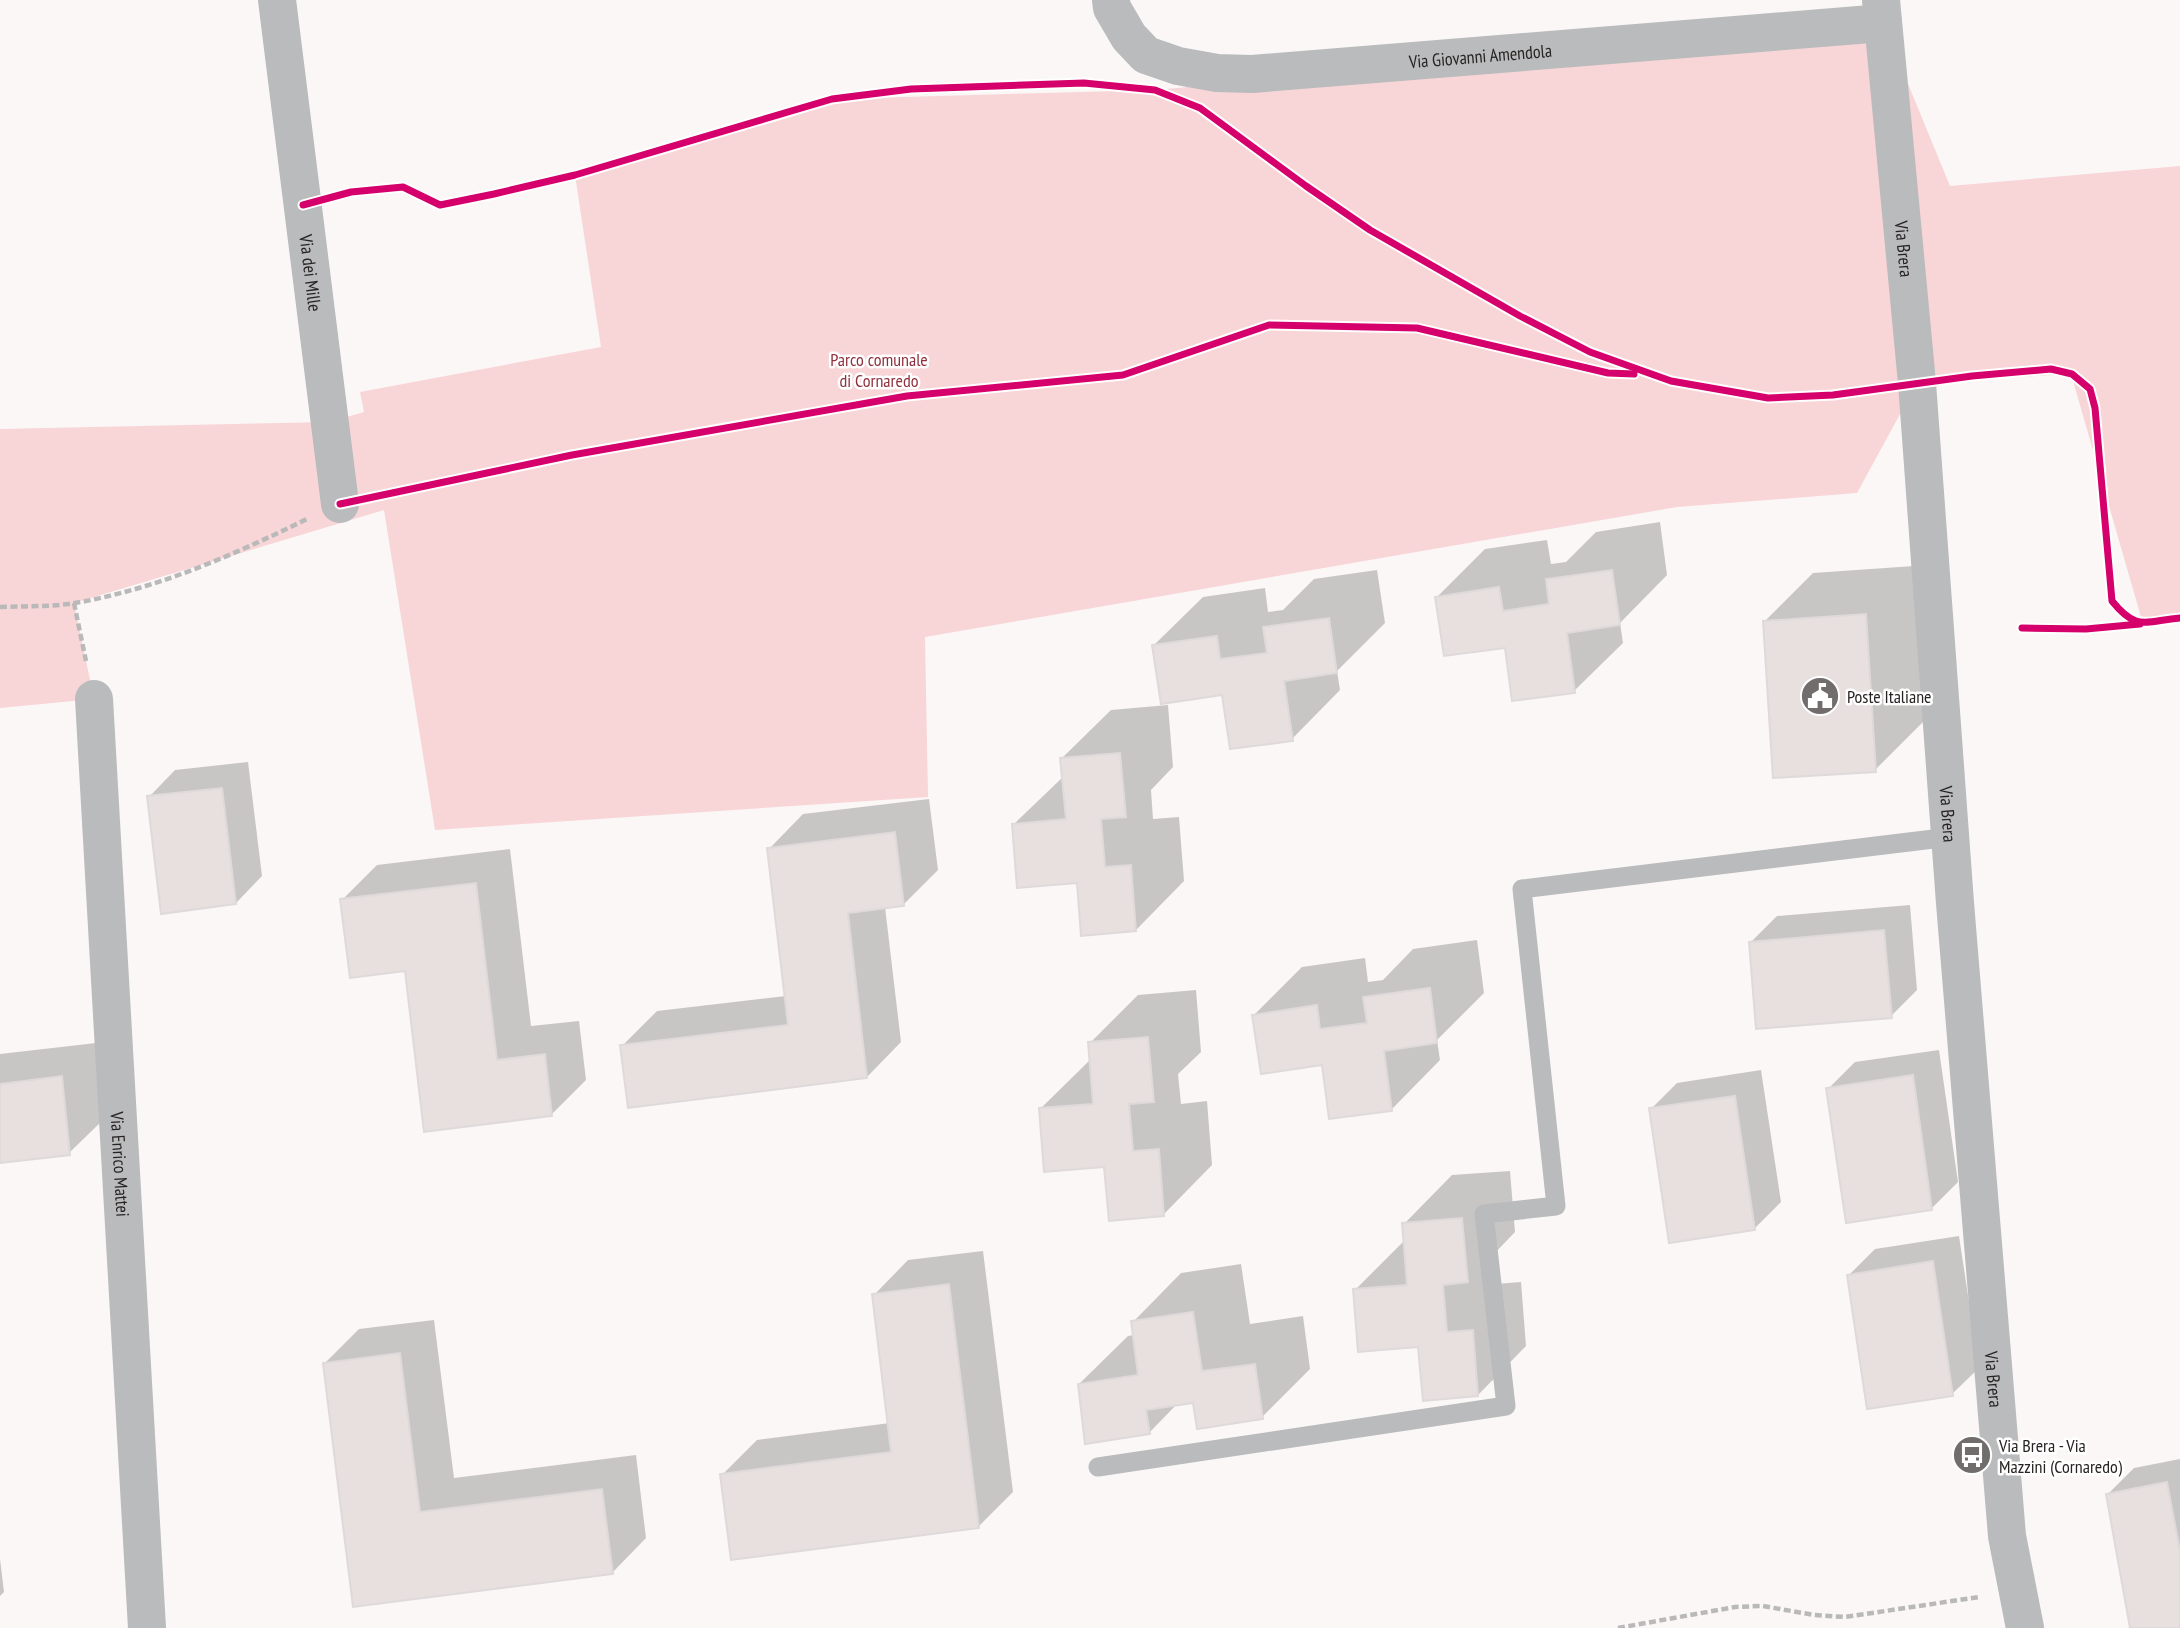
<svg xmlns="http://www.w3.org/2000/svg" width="2180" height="1628" viewBox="0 0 2180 1628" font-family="'PT Sans Narrow',sans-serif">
	<rect width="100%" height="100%" fill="#fbf7f7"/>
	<path fill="#f8d5d7" d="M1883,23l67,163 230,-20v454l-37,4 -72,-250 -154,9 -60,110 -180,14 -752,130 3,160 -493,33 -51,-320 -310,93 20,96 -94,9v-279l330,-7 34,-10 -4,-20 241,-45 -26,-172 257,-76 323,-9z"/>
	<g fill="#0003">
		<path d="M1660,522l7,53 -47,48 3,20 -49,48 -137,-94 48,-48 62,-9 4,24 15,-2 30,-30z"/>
		<path d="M1914,566l10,155 -49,49 -110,-149 48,-48z"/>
		<path d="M1377,570l8,53 -48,48 3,19 -48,49 -138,-94 49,-48 62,-9 3,24 15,-2 31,-31z"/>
		<path d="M1168,705l5,62 -22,23 2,29 26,-2 5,64 -48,49 -123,-105 51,-49 -2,-18 49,-48z"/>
		<path d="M248,762l14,114 -26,27 -87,-106 26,-27z"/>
		<path d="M929,799l9,71 -35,35 -18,2 16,135 -34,35 -245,-31 35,-35 129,-15 -17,-147 34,-35z"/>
		<path d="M510,849l21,177 48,-5 7,59 -35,35 -144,-146 -65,-69 35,-35z"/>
		<path d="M1910,905l7,85 -26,26 -140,-74 26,-26z"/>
		<path d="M1477,940l7,53 -47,47 3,20 -48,49 -138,-94 48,-48 63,-9 3,24 15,-2 30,-31z"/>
		<path d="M1196,990l5,62 -23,22 3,30 26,-3 5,64 -48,49 -124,-105 49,-48h2l-1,-18 48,-48z"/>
		<path d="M96,1043l8,76 -35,34 -69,9v-108z"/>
		<path d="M1939,1050l19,132 -26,26 -104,-119 27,-27z"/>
		<path d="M1761,1070l20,132 -27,27 -103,-120 26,-26z"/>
		<path d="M1510,1171l5,61 -22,23 2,29 26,-2 5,64 -48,49 -123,-105 48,-48 2,-1 -1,-17 48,-49z"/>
		<path d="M1959,1236l20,132 -27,26 -103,-119 26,-26z"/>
		<path d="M983,1251l30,241 -34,34 -257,-51 35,-35 133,-17 -16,-128 34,-35z"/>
		<path d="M1241,1264l9,60 53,-8 7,53 -48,48 -68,-16 -16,2 -29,30 -70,-49 49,-48 6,-1 -1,-13 48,-49z"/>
		<path d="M434,1320l20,158 182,-23 10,83 -34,35 -258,32 -29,-242 34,-34z"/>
		<path d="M2180,1459v169h-48l-24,-134 26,-26z"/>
		<path d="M0,1559l4,33 -4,4z"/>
	</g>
	<g fill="#e8dfdf" stroke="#dfdada" stroke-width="2">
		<path d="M1612,570l8,55 -53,8 8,60 -63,8 -7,-53 -61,8 -9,-59 64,-10 4,24 46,-7 -3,-25z"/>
		<path d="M1866,614l10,158 -103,6 -10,-157z"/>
		<path d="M1329,618l8,55 -53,8 9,60 -63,8 -8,-54 -61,9 -9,-59 65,-9 3,23 47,-6 -4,-26z"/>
		<path d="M1120,753l6,64 -25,2 4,48 26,-2 5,66 -55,5 -4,-53 -60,5 -5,-64 54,-5 -6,-61z"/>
		<path d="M222,788l14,116 -75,10 -14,-118z"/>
		<path d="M895,832l9,74 -56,7 19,165 -239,30 -8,-63 168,-20 -21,-177z"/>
		<path d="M476,883l21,177 48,-6 7,62 -128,16 -19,-161 -55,7 -10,-79z"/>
		<path d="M1884,930l8,88 -136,11 -7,-87z"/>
		<path d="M1430,988l7,55 -53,8 8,60 -63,8 -7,-54 -61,9 -9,-59 65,-10 3,24 47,-6 -4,-26z"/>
		<path d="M1148,1037l6,65 -25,2 4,47 26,-2 5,67 -55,5 -5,-54 -60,5 -5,-64 54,-4 -5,-62z"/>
		<path d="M1913,1075l19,135 -86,13 -20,-135z"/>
		<path d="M62,1076l8,79 -70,8v-79z"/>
		<path d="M1735,1096l20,134 -86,13 -20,-135z"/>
		<path d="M1462,1218l6,64 -25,3 4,47 26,-2 5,66 -55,5 -5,-54 -60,5 -5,-63 54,-4 -5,-62z"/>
		<path d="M1933,1261l20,135 -86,13 -20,-134z"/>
		<path d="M949,1284l30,244 -248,32 -11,-86 171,-22 -19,-158z"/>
		<path d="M1193,1312l9,59 53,-7 8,55 -66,10 -4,-26 -47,7 4,24 -65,10 -7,-60 60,-9 -7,-54z"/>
		<path d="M400,1353l20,159 182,-23 11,85 -260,33 -30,-244z"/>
		<path d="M2167,1482l13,69v77h-50l-24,-134z"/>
	</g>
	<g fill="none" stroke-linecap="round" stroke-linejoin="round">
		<g stroke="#bab9ba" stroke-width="4.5" stroke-dasharray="7 3.5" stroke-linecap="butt">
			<path d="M74,603l12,58"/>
			<path d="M0,607c25,-1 51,0 75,-4 82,-14 158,-48 232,-84"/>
			<path d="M1618,1628l117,-21 28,-1 51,9 31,2 134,-20"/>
		</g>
		<path stroke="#babbbc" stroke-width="19" d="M1098,1467l408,-61 -22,-192 72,-8 -34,-317 428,-52"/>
		<g stroke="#babbbc" stroke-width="38">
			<path id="s1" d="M277,0l63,504"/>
			<path id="s2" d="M1111,0l1,8 17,29 17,18 32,11 39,7 35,1 631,-51"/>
			<path id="s3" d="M1881,0l36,383 38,520 52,633 18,92"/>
			<path id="s4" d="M94,699l53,929"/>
		</g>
		<g stroke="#fff" stroke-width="11">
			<g id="cycleway">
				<path d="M303,205l48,-13 52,-5 37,18 54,-11 81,-19 257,-76 79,-10 173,-6 71,7 45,18 106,78 64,44 150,86 70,36 81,29 97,17 65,-3 139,-19 79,-7 21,5 18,15 5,19 17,193c25,31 33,20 68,17"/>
				<path d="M340,504l232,-49 335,-59 216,-21 146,-50 148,3 191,45 26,1"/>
				<path d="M2022,628l64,1 54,-5"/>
			</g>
		</g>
		<use href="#cycleway" stroke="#d6006c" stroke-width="7"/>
	</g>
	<defs>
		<g id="civic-disc" transform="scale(2.0125)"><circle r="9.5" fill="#726d6d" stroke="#fff"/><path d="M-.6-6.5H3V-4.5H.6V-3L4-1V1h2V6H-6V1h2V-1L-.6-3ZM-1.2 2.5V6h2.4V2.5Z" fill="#fff"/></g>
		<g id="bus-disc" transform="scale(2.0125)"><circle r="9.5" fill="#726d6d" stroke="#fff"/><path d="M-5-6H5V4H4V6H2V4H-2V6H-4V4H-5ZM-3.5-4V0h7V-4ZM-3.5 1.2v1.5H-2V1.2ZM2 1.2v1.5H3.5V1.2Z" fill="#fff"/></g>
	</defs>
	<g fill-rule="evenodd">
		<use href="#civic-disc" x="1820" y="696"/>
		<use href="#bus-disc" x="1972" y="1455"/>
	</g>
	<g text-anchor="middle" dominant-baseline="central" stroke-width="5" stroke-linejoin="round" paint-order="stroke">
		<g font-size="18" fill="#282323" stroke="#fff">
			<text stroke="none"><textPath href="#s2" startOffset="404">Via Giovanni Amendola</textPath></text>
			<text stroke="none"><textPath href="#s3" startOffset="250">Via Brera</textPath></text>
			<text stroke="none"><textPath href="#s1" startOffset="275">Via dei Mille</textPath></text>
			<text stroke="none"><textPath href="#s3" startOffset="817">Via Brera</textPath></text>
			<text stroke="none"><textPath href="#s4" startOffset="466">Via Enrico Mattei</textPath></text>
			<text stroke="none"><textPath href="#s3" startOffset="1384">Via Brera</textPath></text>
		</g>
		<g font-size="18" fill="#8f303c" stroke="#fff">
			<text x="879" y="359">Parco comunale<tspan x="879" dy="21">di Cornaredo</tspan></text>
		</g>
		<g font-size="18" fill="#282323" stroke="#fff" text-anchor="start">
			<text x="1847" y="696">Poste Italiane</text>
			<text x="1999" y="1445">Via Brera - Via<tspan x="1999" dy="21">Mazzini (Cornaredo)</tspan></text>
		</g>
	</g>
</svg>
